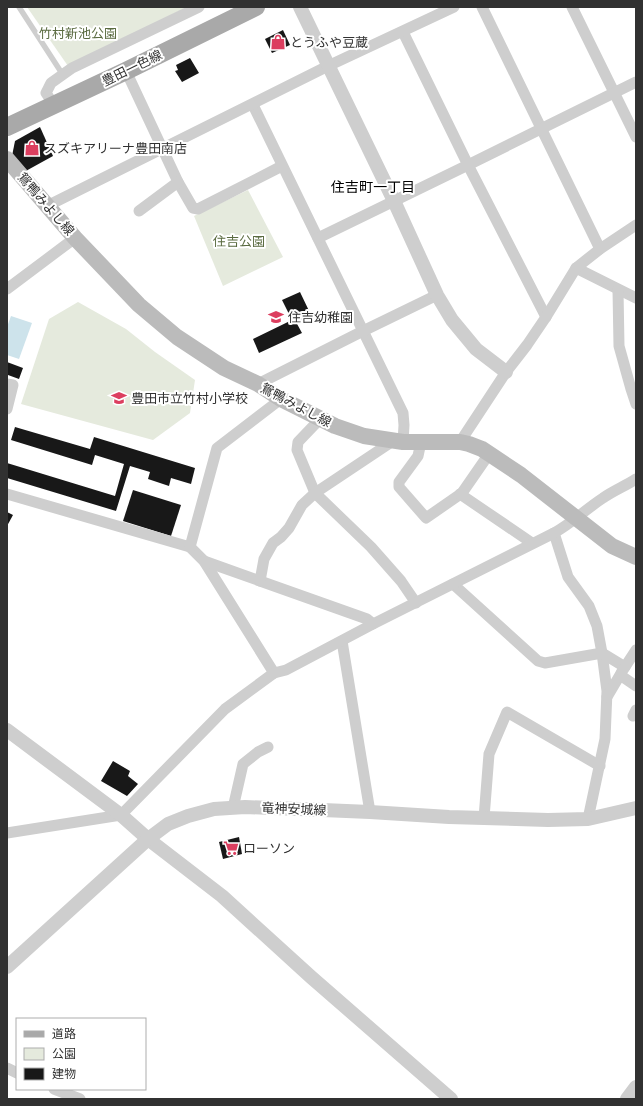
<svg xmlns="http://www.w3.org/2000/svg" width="643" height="1106" viewBox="0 0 643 1106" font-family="'Roboto Condensed','Noto Sans JP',sans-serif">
	<rect width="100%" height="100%" fill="#fff"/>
	<g fill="#e5eadd">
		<path d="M27,7h160l-119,59z"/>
		<path d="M248,190l35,67 -60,29 -29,-70z"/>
		<path d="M78,302l48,27 29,23 40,28 -5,33 -37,27 -132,-36 28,-85z"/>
	</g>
	<path fill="#cde3eb" d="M11,316l21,7 -13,36 -12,-4v-28z"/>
	<g fill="#181818">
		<path d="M283,30l7,15 -18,8 -7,-14z"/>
		<path d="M190,58l9,15 -17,9 -7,-11 3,-1 -2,-5z"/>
		<path d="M40,127l13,29 -29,16 -12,-16 3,-15z"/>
		<path d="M300,292l11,23 -15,7 6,11 -43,20 -6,-14 39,-19 -10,-20z"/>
		<path d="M7,362l16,6 -4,11 -11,-4 -1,3z"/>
		<path d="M15,427l75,22 4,-12 101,31 -4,16 -20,-6 -2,8 -21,-7 2,-7 -20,-6 -14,45 -109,-33v-15l108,33 9,-32 -29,-9 -3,10 -81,-25z"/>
		<path d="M133,490l48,15 -10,31 -48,-15z"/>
		<path d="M7,512l6,3 -6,11z"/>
		<path d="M113,761l17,10 -2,5 10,8 -11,12 -26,-15z"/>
		<path d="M239,837l3,17 -19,5 -4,-17z"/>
	</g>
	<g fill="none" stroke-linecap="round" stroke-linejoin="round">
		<path stroke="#cecece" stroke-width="5.5" d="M19,7l44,68"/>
		<g stroke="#cecece" stroke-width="11">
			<path d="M482,7l118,242"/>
			<path d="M572,7l64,130"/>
			<path d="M403,32l65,133 78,152"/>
			<path d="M126,71l52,111 15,26 5,1 84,-43"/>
			<path d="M54,105l-8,-12 5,-10 21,-15 127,-61"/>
			<path d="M253,105l150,308 1,12 -1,17"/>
			<path d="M47,206l281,-140 126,-59"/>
			<path d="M139,211l39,-29"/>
			<path d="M318,238l150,-73 168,-83"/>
			<path d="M576,268l60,30"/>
			<path d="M7,289l68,-51"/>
			<path d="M618,290l1,56 12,43 5,15"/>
			<path d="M7,384l6,1 -6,24"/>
			<path d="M258,384l105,-53 74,-36"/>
			<path d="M320,419l-22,23 -1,8 18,43 56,54 30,34 15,22"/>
			<path d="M421,442l-3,14 -19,26v5l27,31 36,-25 27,-39"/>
			<path d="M460,442l46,-70 21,-27 19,-28 30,-49 24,-19 36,-24"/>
			<path d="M7,494l183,53 14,14 70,112"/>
			<path d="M460,494l72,49"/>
			<path d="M554,533l14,44 21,29 8,20 5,27 5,38 -2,48 -17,80"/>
			<path d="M190,547l27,-99 64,-49"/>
			<path d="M204,561l163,58 6,5"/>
			<path d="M260,581l4,-22 9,-16 8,-6 8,-9 13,-23 13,-12 78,-52"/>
			<path d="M453,584l85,77 7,2 57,-10 23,14"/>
			<path d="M342,641l28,171"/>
			<path d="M621,673l15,-23"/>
			<path d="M607,697l13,-22 16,11"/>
			<path d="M633,716l3,-6"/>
			<path d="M233,808l10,-44 15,-12 10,-5"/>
			<path d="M484,818l5,-64 18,-42 93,54"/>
			<path d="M7,833l114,-18 104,-106 49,-36 12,-3 87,-46 181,-91c18,-10 32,-24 49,-35 10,-7 22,-12 33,-19"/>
			<path d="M7,1068l10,5"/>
			<path d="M54,1089l26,10"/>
		</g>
		<g stroke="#cecece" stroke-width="14">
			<path d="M300,7l94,194 43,94 15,25 24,29 30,23"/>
			<path d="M7,730l114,85 27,24 74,57 89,81 140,122"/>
			<path d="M7,967l141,-128 20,-15 20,-8 26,-7 31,-2 54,2 71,3 79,5 99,3 40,-1 48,-11"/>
			<path d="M627,1099l9,-12"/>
		</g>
		<path stroke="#bbb" stroke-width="16" d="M7,159l68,79 64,67 38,32 47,31 34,16 23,15 54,27 29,10 39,6h57l9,2 13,5 39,26 91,71 24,11"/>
		<path stroke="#a9a9a9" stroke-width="18" d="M7,127l119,-56 130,-64"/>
	</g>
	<defs>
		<g id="shop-bare" transform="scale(1.2)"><path d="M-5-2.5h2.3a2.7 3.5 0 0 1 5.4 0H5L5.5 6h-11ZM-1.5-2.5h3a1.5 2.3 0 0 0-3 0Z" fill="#dc3e5f" stroke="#fff" stroke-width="2.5" paint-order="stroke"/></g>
		<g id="school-bare" transform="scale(1.2)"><path d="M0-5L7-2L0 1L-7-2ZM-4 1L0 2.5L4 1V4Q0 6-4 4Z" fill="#dc3e5f" stroke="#fff" stroke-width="2.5" paint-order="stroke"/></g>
		<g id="supermarket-bare" transform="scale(1.2)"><path d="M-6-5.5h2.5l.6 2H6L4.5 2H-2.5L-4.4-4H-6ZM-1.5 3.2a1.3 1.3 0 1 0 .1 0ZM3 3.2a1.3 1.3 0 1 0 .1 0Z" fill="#dc3e5f" stroke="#fff" stroke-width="2.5" paint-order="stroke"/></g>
	</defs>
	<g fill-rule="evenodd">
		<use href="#shop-bare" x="278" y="42"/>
		<use href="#shop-bare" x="32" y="148"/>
		<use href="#school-bare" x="276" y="317"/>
		<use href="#school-bare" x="119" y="398"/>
		<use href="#supermarket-bare" x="231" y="848"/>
	</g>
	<g text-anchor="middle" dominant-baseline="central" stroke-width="4" stroke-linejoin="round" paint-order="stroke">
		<g font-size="13" fill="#5a6b40" stroke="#fff">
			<text x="78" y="33">竹村新池公園</text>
			<text x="239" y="241">住吉公園</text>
		</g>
		<g font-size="13" fill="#313131" stroke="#fff" text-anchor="start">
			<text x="290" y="42">とうふや豆蔵</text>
			<text x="44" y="148">スズキアリーナ豊田南店</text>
			<text x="288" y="317">住吉幼稚園</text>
			<text x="131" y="398">豊田市立竹村小学校</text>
			<text x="243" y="848">ローソン</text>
		</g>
		<g font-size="13" fill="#313131" stroke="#fff">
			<text transform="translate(132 68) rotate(-26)">豊田一色線</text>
			<text transform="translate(46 204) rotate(49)">鴛鴨みよし線</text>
			<text transform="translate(296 405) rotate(28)">鴛鴨みよし線</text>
			<text transform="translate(294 809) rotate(2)">竜神安城線</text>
		</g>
		<g font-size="14" fill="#000" stroke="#fff">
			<text x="373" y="187">住吉町一丁目</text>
		</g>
	</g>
	<rect width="643" height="1106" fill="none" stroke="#313131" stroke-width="16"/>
	<rect x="16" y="1018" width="130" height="72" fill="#ffffff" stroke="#adadad"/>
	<rect x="24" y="1031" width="20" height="6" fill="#a9a9a9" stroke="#adadad"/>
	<text x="52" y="1038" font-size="12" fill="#313131">道路</text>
	<rect x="24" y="1048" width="20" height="12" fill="#e5eadd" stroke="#adadad"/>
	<text x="52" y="1058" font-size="12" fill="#313131">公園</text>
	<rect x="24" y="1068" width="20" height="12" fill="#181818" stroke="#adadad"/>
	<text x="52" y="1078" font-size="12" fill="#313131">建物</text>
</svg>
